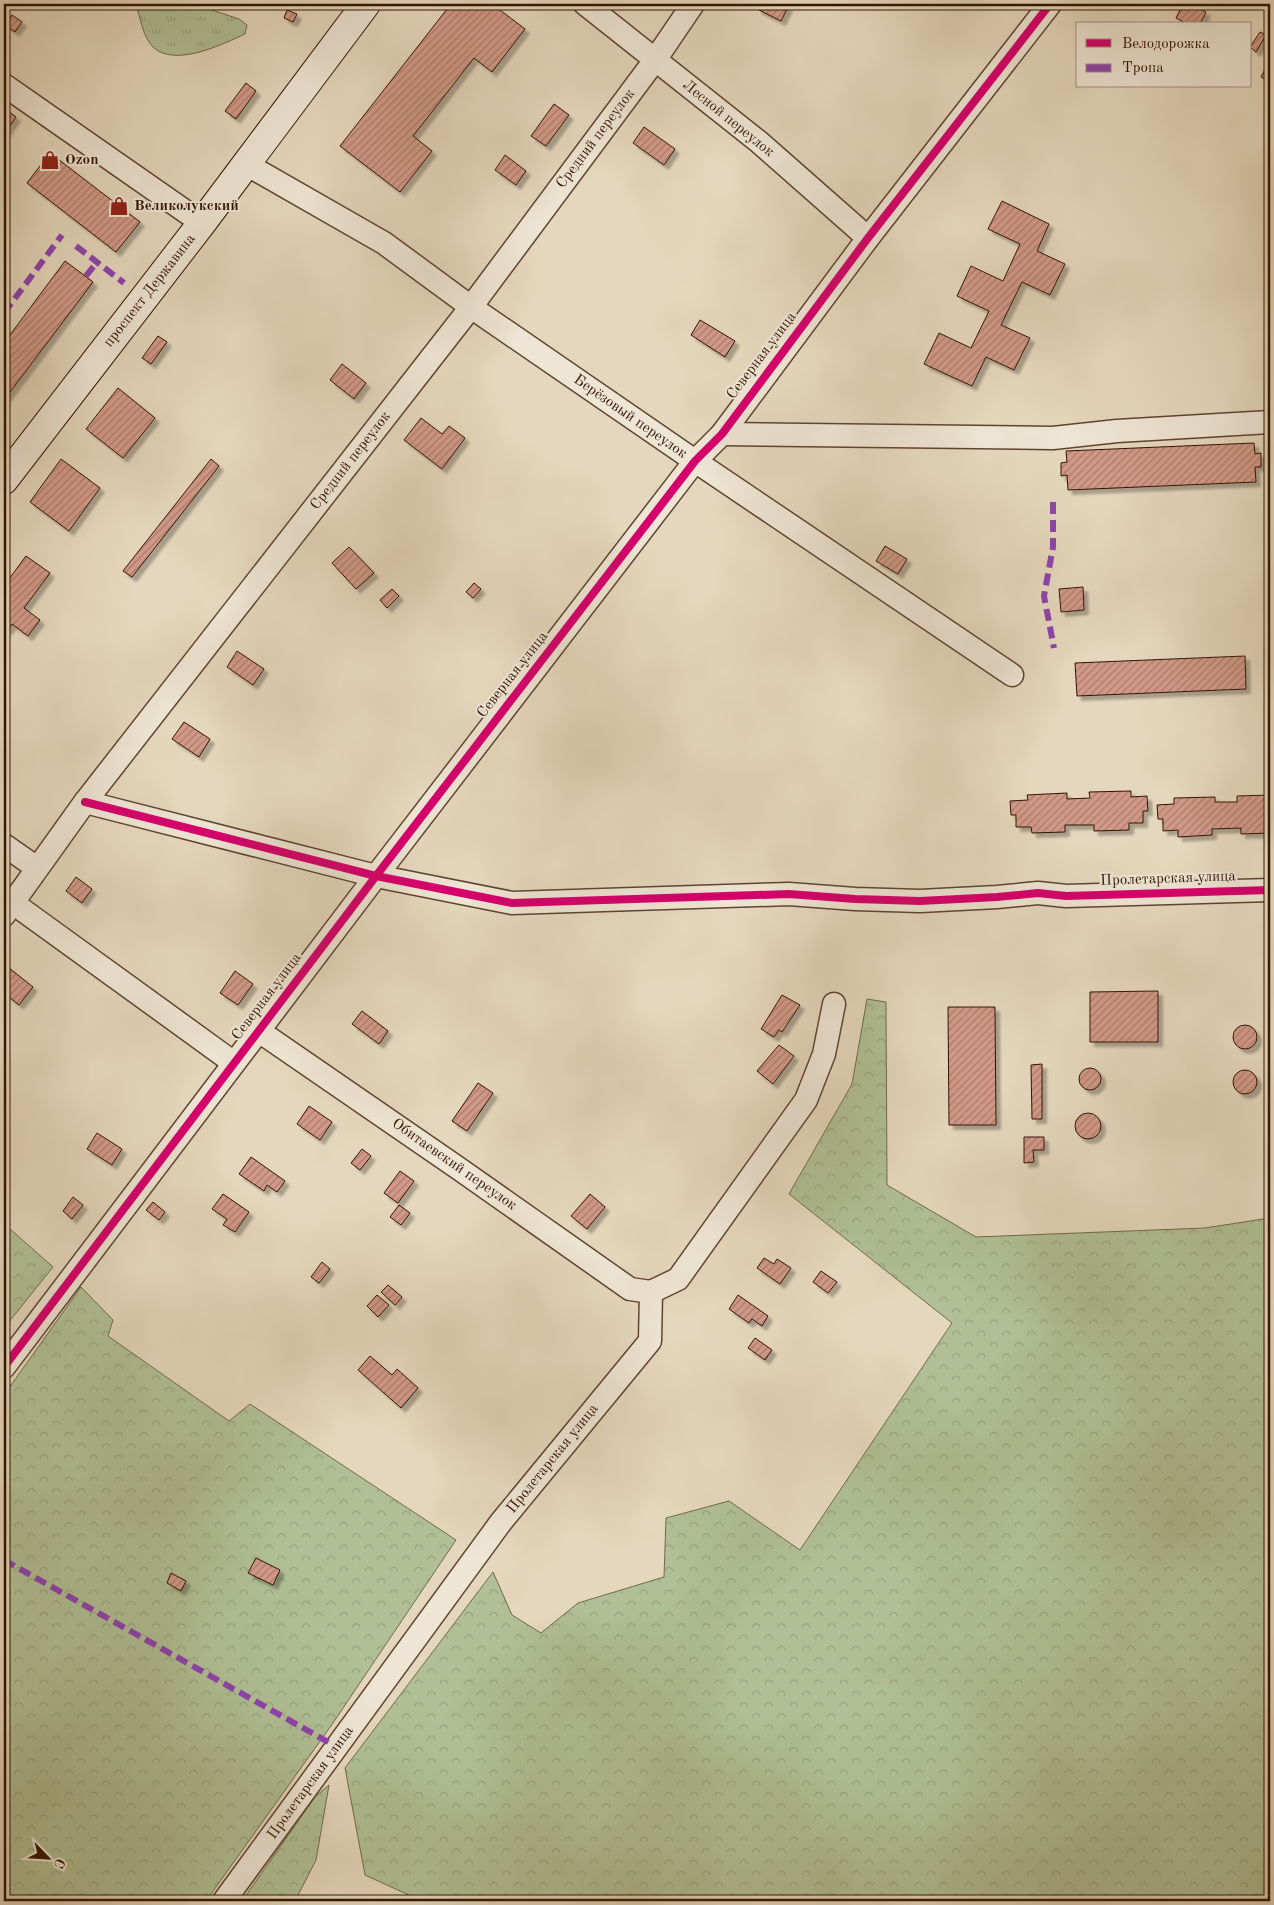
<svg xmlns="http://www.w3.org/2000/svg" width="1274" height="1905" viewBox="0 0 1274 1905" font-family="'Old Standard TT',serif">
	<defs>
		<pattern id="grass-tufts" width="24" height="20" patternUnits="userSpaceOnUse" patternTransform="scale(1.25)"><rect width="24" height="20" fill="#b0bf95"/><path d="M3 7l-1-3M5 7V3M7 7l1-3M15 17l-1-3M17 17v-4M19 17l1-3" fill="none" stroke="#98a37f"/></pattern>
		<pattern id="forest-crowns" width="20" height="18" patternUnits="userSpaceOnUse" patternTransform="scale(1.25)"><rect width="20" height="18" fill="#b0bf95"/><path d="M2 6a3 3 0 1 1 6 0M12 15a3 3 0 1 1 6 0" fill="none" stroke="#98a37f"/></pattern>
		<pattern id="building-hatch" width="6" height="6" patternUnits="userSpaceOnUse" patternTransform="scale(1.25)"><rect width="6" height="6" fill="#d29988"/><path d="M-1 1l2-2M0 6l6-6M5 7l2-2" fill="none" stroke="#ab7c6d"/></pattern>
		<filter id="shadow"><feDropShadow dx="4.5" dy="4.5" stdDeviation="1" flood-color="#0004"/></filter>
	</defs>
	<rect width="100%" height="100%" fill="#e5d7bd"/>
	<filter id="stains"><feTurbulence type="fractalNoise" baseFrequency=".004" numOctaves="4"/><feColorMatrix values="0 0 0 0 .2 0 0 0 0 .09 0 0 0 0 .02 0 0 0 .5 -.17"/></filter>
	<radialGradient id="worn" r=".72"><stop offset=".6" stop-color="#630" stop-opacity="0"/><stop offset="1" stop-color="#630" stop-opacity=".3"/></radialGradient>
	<path fill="url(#grass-tufts)" stroke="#706a4b" d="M136,4h58l45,15 8,6 -2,9c-22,10 -70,34 -92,13 -10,-10 -13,-30 -17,-43z"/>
	<g fill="url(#forest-crowns)" stroke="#706a4b">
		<path d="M867,999l19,3 1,183 89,52 229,-9 65,-10v683h-848l-57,-26 -20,-107 148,-196 19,43 29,18 37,-30 86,-26 2,-59 63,-17 71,49 152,-227 -163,-129 63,-110z"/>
		<path d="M10,1229l43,38 -49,61v-92z"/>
		<path d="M81,1287l32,33 -5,16 121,85 21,-17 206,136 -123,183 -127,178h-202v-506z"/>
		<path d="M329,1785l-13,75 -21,41h-53l73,-104z"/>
	</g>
	<g fill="url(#building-hatch)" stroke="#311401" filter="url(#shadow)">
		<path d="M451,4h41l33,25 -33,43 -18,-14 -61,78 19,15 -32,41 -60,-46z"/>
		<path d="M759,4h23l6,3 -7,14 -24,-12z"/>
		<path d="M1183,4h7l16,8 -6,12h-13l-11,-6z"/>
		<path d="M287,10l10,4 -4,8 -9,-4z"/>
		<path d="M12,15l10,7 -7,10 -10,-7z"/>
		<path d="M1260,32l6,3 -10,17 -6,-5z"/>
		<path d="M1270,60v22l-9,-5z"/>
		<path d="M246,83l10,8 -20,28 -11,-8z"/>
		<path d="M554,104l15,11 -23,31 -15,-10z"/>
		<path d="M4,108l12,9 -12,17z"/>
		<path d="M644,127l31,22 -11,16 -31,-22z"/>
		<path d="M50,153l90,69 -24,30 -89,-69z"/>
		<path d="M505,155l21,16 -10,14 -21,-15z"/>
		<path d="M1002,201l47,23 -12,27 28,13 -15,31 -28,-13 -21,43 29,13 -16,32 -28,-13 -14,29 -48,-22 15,-31 32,15 18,-37 -32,-15 14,-30 32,15 17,-37 -32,-15z"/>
		<path d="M65,261l28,21 -89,118v-57z"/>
		<path d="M700,320l35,21 -10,16 -34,-22z"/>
		<path d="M158,336l9,6 -16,22 -9,-6z"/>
		<path d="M342,364l24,19 -12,16 -24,-19z"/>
		<path d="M118,388l37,30 -32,40 -37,-29z"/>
		<path d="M421,418l21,16 7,-8 16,12 -23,31 -38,-29z"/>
		<path d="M1254,443l1,11 6,-1v14h-6l1,15 -188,8 -1,-15 -6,1v-13l6,-1 -1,-11z"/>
		<path d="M61,459l39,29 -31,43 -39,-29z"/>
		<path d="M211,459l8,7 -87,111 -9,-6z"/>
		<path d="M885,546l22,13 -9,15 -22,-13z"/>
		<path d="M349,547l25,26 -18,16 -24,-26z"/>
		<path d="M26,556l24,17 -26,35 16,12 -12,16 -16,-12 -5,7 -3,-3v-42z"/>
		<path d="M474,583l7,6 -8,9 -7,-6z"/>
		<path d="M1083,587l1,23 -23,2 -2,-23z"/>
		<path d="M392,589l7,7 -12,12 -7,-8z"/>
		<path d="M237,651l27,18 -11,16 -26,-18z"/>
		<path d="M1245,656l1,33 -169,7 -2,-33z"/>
		<path d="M184,722l26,17 -11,18 -27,-18z"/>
		<path d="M1131,791v6l16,-1 1,15h-5v12h-14v7l-35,1v-6h-29v7l-33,1 -1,-6h-15v-12h-5l-1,-14 18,-1 -1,-5 40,-2v6l23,-1 -1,-6z"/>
		<path d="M1270,795v38l-29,1v-6l-29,1v6l-34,2v-7l-15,1v-12h-5l-1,-14 17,-1v-6l41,-1v5h22v-6z"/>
		<path d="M76,877l16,12 -10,14 -16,-12z"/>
		<path d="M4,964l29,23 -14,18 -15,-12z"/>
		<path d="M235,971l18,13 -15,21 -18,-12z"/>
		<path d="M1158,991v51h-68v-50z"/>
		<path d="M782,995l18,10 -18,27 -3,-2 -5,7 -13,-8z"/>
		<path d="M948,1007h47l1,118h-47z"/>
		<path d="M362,1011l26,20 -9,13 -27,-20z"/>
		<circle cx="1245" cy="1037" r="12"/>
		<path d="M779,1045l15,11 -21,28 -16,-13z"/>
		<path d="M1042,1064v55h-10l-1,-54z"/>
		<circle cx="1090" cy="1079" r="11"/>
		<circle cx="1245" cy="1082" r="12"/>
		<path d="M478,1083l15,10 -26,38 -15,-10z"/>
		<path d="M309,1106l23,16 -12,18 -23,-16z"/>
		<circle cx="1088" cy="1126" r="13"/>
		<path d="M97,1133l25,16 -10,16 -25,-16z"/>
		<path d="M1024,1137h20v13h-11l1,12 -10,1z"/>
		<path d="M362,1149l9,7 -11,14 -9,-7z"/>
		<path d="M251,1157l34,24 -8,11 -10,-7 -3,6 -25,-17z"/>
		<path d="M400,1171l14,10 -16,22 -14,-10z"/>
		<path d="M223,1194l26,18 -14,20 -12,-7 4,-6 -15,-10z"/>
		<path d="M590,1194l15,13 -18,22 -16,-13z"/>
		<path d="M73,1197l10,8 -11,14 -9,-8z"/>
		<path d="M153,1202l12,10 -6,8 -13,-10z"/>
		<path d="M399,1205l11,8 -9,12 -11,-8z"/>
		<path d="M764,1258l10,6 3,-5 14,9 -11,16 -23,-16z"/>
		<path d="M322,1262l8,7 -11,14 -8,-6z"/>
		<path d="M821,1271l16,11 -9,11 -15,-11z"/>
		<path d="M388,1285l14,12 -7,8 -14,-13z"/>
		<path d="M377,1295l12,10 -11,12 -11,-11z"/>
		<path d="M738,1295l30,21 -6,10 -10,-7 -3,4 -20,-14z"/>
		<path d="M755,1338l17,12 -7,10 -17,-12z"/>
		<path d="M370,1356l22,19 5,-6 21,19 -17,20 -43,-38z"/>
		<path d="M256,1558l24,12 -7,15 -25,-12z"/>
		<path d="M171,1573l15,8 -5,10 -14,-8z"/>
	</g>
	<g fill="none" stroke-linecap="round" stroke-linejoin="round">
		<g stroke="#5e4530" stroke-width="25">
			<g id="street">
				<path d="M585,4l174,138 109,96"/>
				<path d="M4,85l198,138"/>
				<path d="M246,164l138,79 87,64 224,154 317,214"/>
				<path d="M722,434l331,4 64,-7 153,-9"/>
				<path d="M85,802l291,74 136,27 277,-9 66,5 65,2 77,-4 41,-4 28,3 204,-6"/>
				<path d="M4,845l33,23"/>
				<path d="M13,903l221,160"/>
				<path d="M4,915l81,-113 386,-495 184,-247 38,-56"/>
				<path d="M259,1031l199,137 172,121 21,3"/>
				<path d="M4,1367l372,-491 319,-415 27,-27 146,-196 182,-234"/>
				<path d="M224,1901l277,-379 149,-181 1,-49 27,-13 128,-179 18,-46 10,-50"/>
			</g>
		</g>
		<g stroke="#311401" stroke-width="30">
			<path id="secondary" d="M4,480l198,-257 164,-219"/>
		</g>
		<use href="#street" stroke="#eee5d4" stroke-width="22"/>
		<use href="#secondary" stroke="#eee5d4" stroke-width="28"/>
		<g stroke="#8e44ad" stroke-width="6" stroke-dasharray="12 6" stroke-linecap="butt">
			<path d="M76,246l48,37"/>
			<path d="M86,276l11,-14"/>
			<path d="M4,313l58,-78"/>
			<path d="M1053,502v45l-9,49 10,52"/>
			<path d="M4,1560l333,187"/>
		</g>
		<g stroke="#eee5d4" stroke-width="11">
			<g id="cycleway">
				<path d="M85,802l291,74 136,27 277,-9 66,5 65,2 77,-4 41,-4 28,3 204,-6"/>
				<path d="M4,1367l372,-491 319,-415 27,-27 146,-196 182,-234"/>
			</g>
		</g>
		<use href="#cycleway" stroke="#d6006c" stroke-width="8"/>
	</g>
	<defs>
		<g id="shop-bare" transform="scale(1.5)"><path d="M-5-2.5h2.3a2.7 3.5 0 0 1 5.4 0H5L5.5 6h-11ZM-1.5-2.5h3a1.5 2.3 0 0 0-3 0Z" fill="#8f2418" stroke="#eee5d4" stroke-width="2.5" paint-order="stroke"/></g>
	</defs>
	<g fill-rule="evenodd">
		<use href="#shop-bare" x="50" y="160"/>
		<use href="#shop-bare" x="119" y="206"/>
	</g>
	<g text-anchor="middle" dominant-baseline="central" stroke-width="4" stroke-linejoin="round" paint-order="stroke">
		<g font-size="15" fill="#311401" stroke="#eee5d4">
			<text transform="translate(728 119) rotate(39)">Лесной переулок</text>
			<text transform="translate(596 139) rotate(-53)">Средний переулок</text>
			<text transform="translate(150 291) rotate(-52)">проспект Державина</text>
			<text transform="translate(762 356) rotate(-53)">Северная улица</text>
			<text transform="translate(630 417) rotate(35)">Берёзовый переулок</text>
			<text transform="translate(351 461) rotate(-52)">Средний переулок</text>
			<text transform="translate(513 675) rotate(-52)">Северная улица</text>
			<text transform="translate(1168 879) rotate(-2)">Пролетарская улица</text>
			<text transform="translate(267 997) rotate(-53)">Северная улица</text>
			<text transform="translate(454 1165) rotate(35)">Обитаевский переулок</text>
			<text transform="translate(553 1459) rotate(-51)">Пролетарская улица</text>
			<text transform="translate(311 1783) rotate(-54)">Пролетарская улица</text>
		</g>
		<g font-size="15" font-weight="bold" fill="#311401" stroke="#eee5d4" text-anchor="start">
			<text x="65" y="160">Ozon</text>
			<text x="134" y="206">Великолукский</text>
		</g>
	</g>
	<rect width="1274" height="1905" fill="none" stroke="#e5d7bd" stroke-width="20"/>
	<rect x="5" y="5" width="1264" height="1895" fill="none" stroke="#311401" stroke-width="2.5"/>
	<rect x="10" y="10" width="1254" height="1885" fill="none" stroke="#311401"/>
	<rect x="1076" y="22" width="175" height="65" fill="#eee5d4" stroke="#a29180"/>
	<rect x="1086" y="39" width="25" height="8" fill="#d6006c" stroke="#a29180"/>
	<text x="1122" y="48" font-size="15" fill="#311401">Велодорожка</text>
	<rect x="1086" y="64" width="25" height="8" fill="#8e44ad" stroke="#a29180"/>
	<text x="1122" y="72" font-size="15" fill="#311401">Тропа</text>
	<g transform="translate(48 1858) rotate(115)" stroke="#eee5d4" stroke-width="4" paint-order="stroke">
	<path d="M0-4L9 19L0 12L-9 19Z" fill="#311401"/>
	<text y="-8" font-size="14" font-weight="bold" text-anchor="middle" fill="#311401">С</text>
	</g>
	<rect width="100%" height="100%" filter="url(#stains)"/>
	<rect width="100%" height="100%" fill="url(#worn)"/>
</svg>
